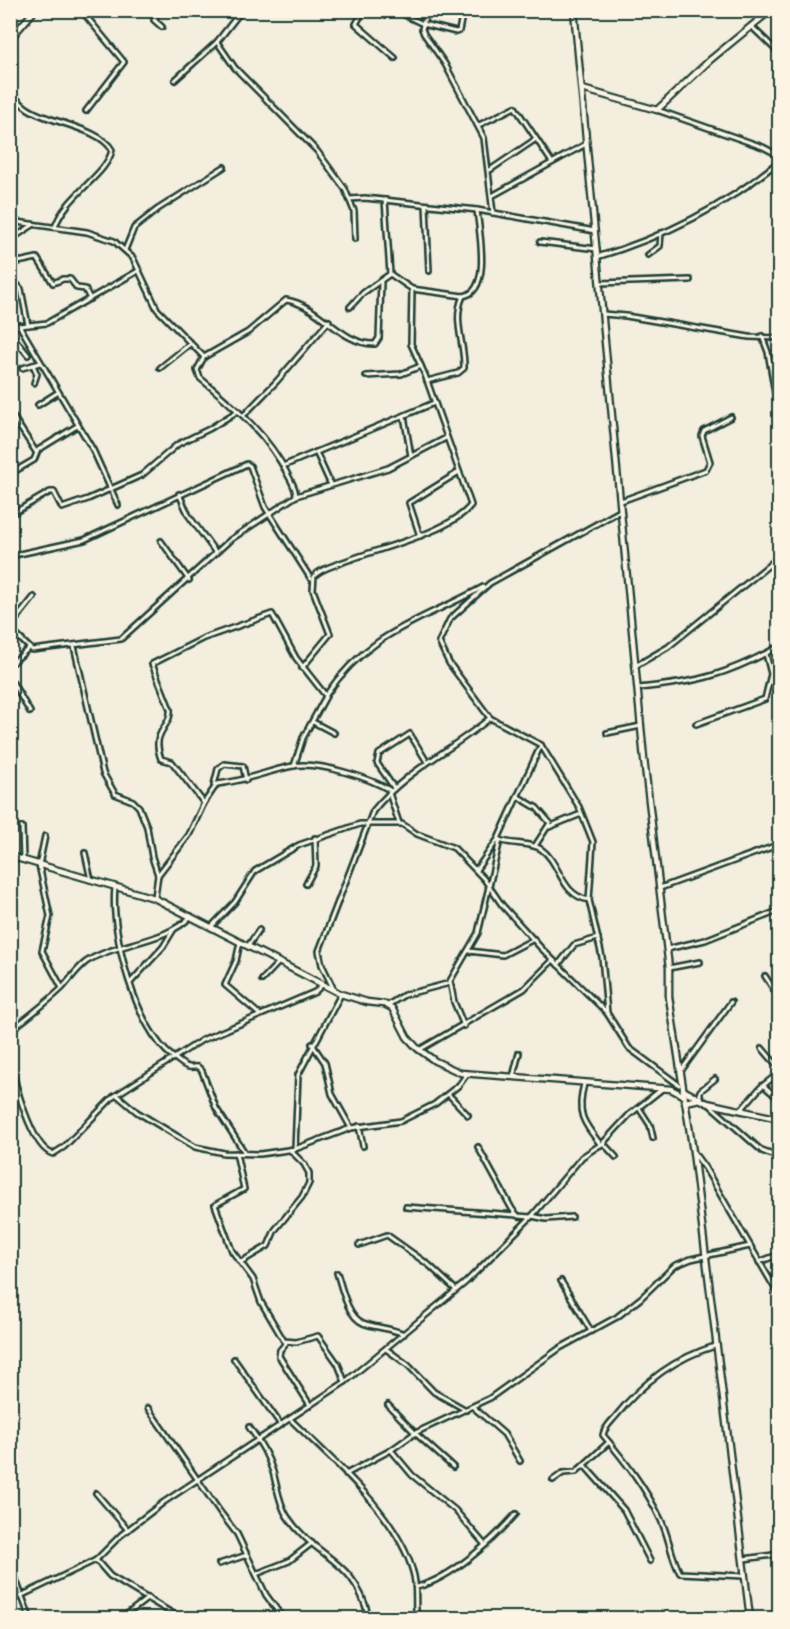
<svg xmlns="http://www.w3.org/2000/svg" width="790" height="1629" viewBox="0 0 790 1629" font-family="Sriracha,sans-serif">
	<rect width="100%" height="100%" fill="#f3eede"/>
	<filter id="ink" filterUnits="userSpaceOnUse"><feTurbulence type="fractalNoise" baseFrequency=".0167" numOctaves="2"/><feDisplacementMap in="SourceGraphic" scale="12" xChannelSelector="R" yChannelSelector="G"/><feConvolveMatrix kernelMatrix="1 2 1 2 8 2 1 2 1" color-interpolation-filters="sRGB"/></filter>
	<g filter="url(#ink)">
		<g fill="none" stroke-linecap="round" stroke-linejoin="round">
			<g stroke="#1f3d34" stroke-width="8">
				<g id="street">
					<path d="M81,10l43,52 -38,49"/>
					<path d="M159,10l-5,10 8,7"/>
					<path d="M364,10l-8,14 39,34"/>
					<path d="M394,10l29,14 33,8 3,-1 4,-21"/>
					<path d="M427,10l-5,19 2,5 21,30 39,74 9,75"/>
					<path d="M751,26l29,28"/>
					<path d="M217,42l18,26 82,83 28,38 9,22 1,28"/>
					<path d="M175,80l42,-38 25,-32"/>
					<path d="M10,92c7,7 13,15 22,19 21,12 69,18 80,39 -5,25 -47,46 -57,77"/>
					<path d="M657,110l106,37 17,9"/>
					<path d="M479,125l36,-18 36,54"/>
					<path d="M490,170l46,-31"/>
					<path d="M492,196l94,-52"/>
					<path d="M350,199l15,-1 112,12 118,21"/>
					<path d="M426,205l3,66"/>
					<path d="M10,221l77,11 27,9 19,17 24,51 47,48"/>
					<path d="M10,240l23,-15"/>
					<path d="M540,242l57,7"/>
					<path d="M10,249l8,13 19,-4 16,25 10,-4h7l7,9 8,1 5,10"/>
					<path d="M125,250l9,-22 24,-19 66,-42"/>
					<path d="M648,255l12,-9 1,-13"/>
					<path d="M597,257c64,-19 132,-52 183,-97"/>
					<path d="M390,274l22,15 51,7c29,-4 16,-65 14,-86"/>
					<path d="M10,277l11,12 7,36"/>
					<path d="M600,283l90,-3"/>
					<path d="M350,307l13,-14 27,-19 -5,-74"/>
					<path d="M603,314l23,2 123,21 31,1"/>
					<path d="M19,325l74,125 25,55"/>
					<path d="M10,327l37,-4 91,-52"/>
					<path d="M10,333l18,22"/>
					<path d="M762,336l6,16 12,70"/>
					<path d="M33,365l4,9 -3,9"/>
					<path d="M22,368l18,-5"/>
					<path d="M160,368l31,-25"/>
					<path d="M366,376l35,-2 20,-8"/>
					<path d="M427,381l31,-8 6,-5c1,-24 -12,-48 -1,-72"/>
					<path d="M38,405l19,-12"/>
					<path d="M10,412l26,40"/>
					<path d="M244,415l33,-34 52,-60"/>
					<path d="M404,416l7,40"/>
					<path d="M316,452l14,31"/>
					<path d="M283,466l151,-63"/>
					<path d="M10,474l24,-14 4,-10 39,-24"/>
					<path d="M179,494l10,22 27,37"/>
					<path d="M296,496c0,-8 -5,-15 -8,-21 -21,-42 -54,-68 -88,-97l-3,-8 7,-13 44,-25 38,-32c34,5 55,45 89,44l4,-6 2,-56"/>
					<path d="M621,501l85,-31 4,-8 -8,-26 2,-5 27,-14"/>
					<path d="M10,515l40,-23h4l8,16 26,-9 54,-24 36,-31 31,-15 29,-18"/>
					<path d="M420,536l-11,-33 50,-31"/>
					<path d="M161,541l28,39"/>
					<path d="M10,556l74,-16 163,-76 3,2 15,41 46,72"/>
					<path d="M10,627l24,-30"/>
					<path d="M10,629l22,21 89,-11 109,-99 66,-44 92,-28 58,-30"/>
					<path d="M74,646l29,127 12,21 18,7 6,6 8,20 5,30 6,18"/>
					<path d="M10,665l18,-16"/>
					<path d="M637,665l31,-18 112,-91"/>
					<path d="M302,668l28,-34 -17,-44 1,-14c8,-8 19,-10 29,-14 33,-13 107,-29 128,-57l-46,-130 -14,-31 1,-55"/>
					<path d="M10,678l20,34"/>
					<path d="M639,688c60,-6 87,-13 141,-42"/>
					<path d="M326,695c44,-64 93,-73 157,-108"/>
					<path d="M313,722l21,11"/>
					<path d="M696,724l69,-25 6,-25 -5,-20"/>
					<path d="M607,733l34,-7"/>
					<path d="M214,785l4,-16 6,-5 19,2 3,14"/>
					<path d="M394,788l-17,-25 2,-9 31,-20 17,28"/>
					<path d="M389,793l10,30"/>
					<path d="M517,796l20,12 13,15 -15,23"/>
					<path d="M204,803l-32,-41 -11,-3c-11,-29 11,-31 9,-50l-18,-45 52,-26 68,-24 24,44 30,38 -23,42 -9,28"/>
					<path d="M22,827l1,33"/>
					<path d="M549,827l32,-13"/>
					<path d="M45,836l-6,29 11,51 -8,35 20,37"/>
					<path d="M499,840c13,5 31,2 42,9 20,14 19,46 48,51"/>
					<path d="M85,853l6,27"/>
					<path d="M476,870l22,-31 43,-94"/>
					<path d="M306,884l10,-18 -1,-28"/>
					<path d="M115,888c-5,44 21,142 58,169 5,3 11,10 16,10 3,1 6,-1 9,0l4,4 14,37 29,45"/>
					<path d="M660,888l120,-44"/>
					<path d="M155,897l3,-22 31,-40 15,-32 13,-19c30,-3 49,-13 76,-18 24,-5 78,12 98,25"/>
					<path d="M211,927l24,-25 20,-31 44,-26 61,-21h42l15,10 37,14 30,31 18,26 39,43 66,65 22,35 50,37"/>
					<path d="M240,942l-4,19 -11,24 34,29"/>
					<path d="M248,946l11,-16"/>
					<path d="M667,949l38,-9 73,-29"/>
					<path d="M469,951l34,4 31,-16"/>
					<path d="M558,965l16,-20 24,-7"/>
					<path d="M669,968l31,-6"/>
					<path d="M765,976l15,23"/>
					<path d="M262,980l17,-18"/>
					<path d="M130,983l33,-36 11,-18"/>
					<path d="M334,990l-12,-25 -3,-14 54,-140c32,-40 79,-61 117,-93"/>
					<path d="M388,1005l16,-10 46,-12"/>
					<path d="M607,1013l-5,-56 -13,-57 4,-58 -14,-35 -38,-62 -51,-27 -41,-55 -10,-21 11,-23 40,-36 130,-72"/>
					<path d="M464,1026l-10,-24 -4,-21 28,-48 22,-93"/>
					<path d="M10,1030c8,-4 48,-37 54,-44 7,-8 13,-17 22,-24 30,-20 81,-19 105,-46"/>
					<path d="M312,1044l13,19 7,31 19,34"/>
					<path d="M762,1048l18,21"/>
					<path d="M419,1050l105,-61 29,-29"/>
					<path d="M10,1059c4,21 21,89 43,95l11,-7 49,-50 89,-57 113,-48 7,-7"/>
					<path d="M681,1071l50,-69"/>
					<path d="M513,1077l6,-24"/>
					<path d="M584,1084c-8,30 -1,38 17,61"/>
					<path d="M763,1085l17,15"/>
					<path d="M448,1094l20,21"/>
					<path d="M117,1095l20,17 58,35 29,6 36,1 35,-5 56,-21 50,-7 34,-17 24,-19 8,-11"/>
					<path d="M700,1099v-8l15,-12"/>
					<path d="M10,1104l8,-8"/>
					<path d="M710,1105l52,46 18,7"/>
					<path d="M639,1108l11,17 3,13"/>
					<path d="M741,1110l19,-22 20,-16"/>
					<path d="M776,1117l4,-9"/>
					<path d="M359,1126l4,20"/>
					<path d="M603,1143l13,14"/>
					<path d="M478,1147l34,62 6,7 13,1"/>
					<path d="M295,1149l3,-74 43,-81"/>
					<path d="M236,1153l8,36 -29,16 17,46 21,28 8,23 23,39 12,1 22,-6 20,28 7,18"/>
					<path d="M694,1153l11,15 75,129"/>
					<path d="M406,1207l111,8"/>
					<path d="M532,1216l14,3 26,-2"/>
					<path d="M775,1220l5,-4"/>
					<path d="M359,1245l28,-10 42,30 27,25"/>
					<path d="M241,1262l27,-16 7,-16 27,-33 7,-14v-10l-5,-9 -14,-14"/>
					<path d="M759,1262l21,-8"/>
					<path d="M337,1273c5,15 10,43 26,50 13,5 28,5 41,11"/>
					<path d="M561,1281l30,50"/>
					<path d="M286,1343l-6,7 -1,6 31,49"/>
					<path d="M715,1346c-40,12 -73,37 -99,70 -5,6 -12,12 -13,19 22,26 43,53 58,85 8,17 10,37 19,53l64,3"/>
					<path d="M386,1349l22,16 26,27 32,18"/>
					<path d="M234,1359l47,66"/>
					<path d="M388,1405l27,28 38,34"/>
					<path d="M473,1407l31,27 16,27"/>
					<path d="M148,1408l72,104 17,22 29,61 17,23"/>
					<path d="M290,1419c42,41 107,95 123,153 5,16 1,31 4,46"/>
					<path d="M249,1427c10,13 19,29 24,45 4,14 6,32 14,44 30,45 67,40 82,102"/>
					<path d="M391,1450l21,25 43,35 30,35"/>
					<path d="M584,1465l40,45 26,51"/>
					<path d="M346,1474l45,-24 24,-17 75,-35 70,-50 57,-31 24,-19 33,-32 17,-7 59,-13"/>
					<path d="M553,1480l10,-7 13,-1 33,-30"/>
					<path d="M96,1493l32,37"/>
					<path d="M744,1559l36,-5"/>
					<path d="M96,1560l14,16 70,42"/>
					<path d="M10,1564l20,54"/>
					<path d="M219,1564l28,-9"/>
					<path d="M256,1574l33,-13 23,-18"/>
					<path d="M417,1587c35,-9 75,-46 99,-73"/>
					<path d="M10,1601l86,-41 25,-25 43,-33 181,-120 121,-100 66,-66 50,-59 21,-14 26,-28 33,-26"/>
					<path d="M122,1618l26,-20"/>
					<path d="M761,1618l19,-2"/>
				</g>
			</g>
			<g stroke="#1f3d34" stroke-width="9">
				<g id="secondary">
					<path d="M574,10l70,749 25,209v29l24,155 57,466"/>
					<path d="M10,39l25,-29"/>
					<path d="M582,89l75,21 53,-50 61,-50"/>
					<path d="M10,856l144,42 187,96 26,8 17,2 8,4 15,29 10,11 18,13 26,12 210,16 13,7"/>
					<path d="M683,1090l24,13 73,16"/>
					<path d="M685,1102l15,-3"/>
				</g>
			</g>
			<use href="#street" stroke="#fcf5e5" stroke-width="3"/>
			<use href="#secondary" stroke="#fcf5e5" stroke-width="4.5"/>
		</g>
	</g>
	<rect width="790" height="1629" fill="none" stroke="#fcf5e5" stroke-width="36"/>
	<rect x="18" y="18" width="754" height="1593" fill="none" stroke="#1f3d34" stroke-width="2" filter="url(#ink)"/>
</svg>
